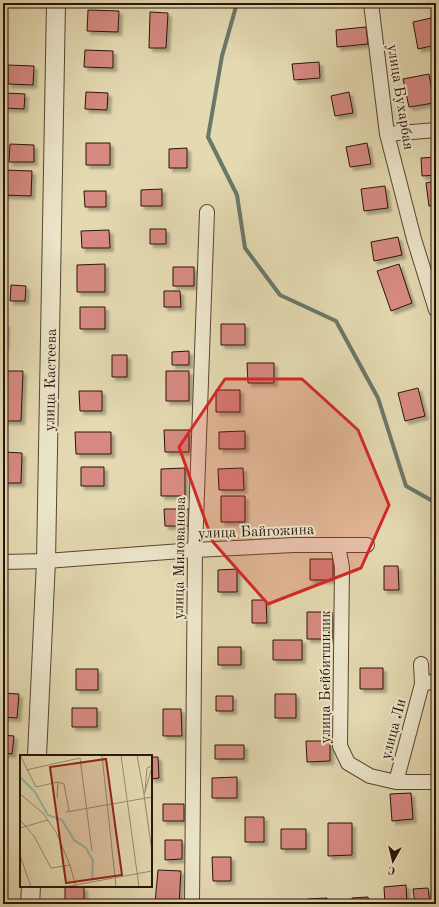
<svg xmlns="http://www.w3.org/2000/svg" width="439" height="907" font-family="'Old Standard TT',serif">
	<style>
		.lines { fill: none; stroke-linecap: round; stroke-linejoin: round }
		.stream { stroke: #6a7869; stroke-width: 4 }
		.building { fill: #d78a82; stroke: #281408; filter: url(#shadow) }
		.minor-casing { stroke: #574532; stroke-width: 16 }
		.tertiary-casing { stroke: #574532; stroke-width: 20 }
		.minor { stroke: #ede6cc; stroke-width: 14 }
		.tertiary { stroke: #ede6cc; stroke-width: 18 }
		.marked { fill: #d62828; fill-opacity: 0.2; stroke: #d62828; stroke-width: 3; stroke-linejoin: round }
		.labels { text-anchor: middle; stroke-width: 4; stroke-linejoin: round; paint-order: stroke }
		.street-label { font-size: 15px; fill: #281408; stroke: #ede6cc }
		.inset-river { fill: none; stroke: #96baa9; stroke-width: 2 }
		.inset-road { fill: none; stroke: #998a6d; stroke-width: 1 }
		.view { fill: #8f2418; fill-opacity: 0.15; stroke: #8f2418; stroke-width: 2 }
		.inset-edge { fill: none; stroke: #281408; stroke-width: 2 }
	</style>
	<defs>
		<filter id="shadow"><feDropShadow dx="3.5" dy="3.5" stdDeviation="1" flood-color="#0004"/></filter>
	</defs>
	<rect width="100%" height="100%" fill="#e4d9b1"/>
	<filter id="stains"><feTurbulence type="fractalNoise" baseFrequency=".005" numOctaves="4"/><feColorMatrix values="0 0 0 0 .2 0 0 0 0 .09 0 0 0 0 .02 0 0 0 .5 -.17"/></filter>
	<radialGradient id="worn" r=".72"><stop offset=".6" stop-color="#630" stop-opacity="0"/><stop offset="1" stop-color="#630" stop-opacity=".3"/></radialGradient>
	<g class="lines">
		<!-- stream -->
		<path class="stream" d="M237,3L222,56L208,137L237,195L245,248L280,295L336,321L378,398L406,486L436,503"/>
	</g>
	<!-- building -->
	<path class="building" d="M88,10L119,11L118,32L87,31Z
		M150,12L168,13L166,48H149Z
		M436,17V45L418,49L413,22Z
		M366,27L368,44L337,47L336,30Z
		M85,50L113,51V68L84,67Z
		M319,62L320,78L294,80L292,64Z
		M8,65L34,66L33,85L8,84Z
		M429,74L434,103L409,107L403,79Z
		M86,92L108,93L107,110L85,109Z
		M349,92L353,113L335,116L331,96Z
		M6,93L25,94L24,109L5,108Z
		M86,143H110V165H86Z
		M367,143L371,164L350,167L346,147Z
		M10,144L34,145V162H9Z
		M187,148V168H169V149Z
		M436,157V175L422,176L421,158Z
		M3,170L32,171L31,196L3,195Z
		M436,181V205L429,206L426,183Z
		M385,186L388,208L364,211L361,189Z
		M162,189V206H141V190Z
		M84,191H106V207H85Z
		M150,229H166V244H150Z
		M109,230L110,248H82L81,231Z
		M398,237L402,255L374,261L371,242Z
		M105,264V292H77V265Z
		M399,264L412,303L391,311L377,271Z
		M173,267H194V286H173Z
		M11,285L26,286L25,301H10Z
		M164,291H180L181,307H164Z
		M80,307H105V329H80Z
		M3,324H6L5,346H3Z
		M221,324H245V345H221Z
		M189,351V365H172V352Z
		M112,355H127V377H112Z
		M247,363H274V383H248Z
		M3,371H23L21,421H3Z
		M166,371H189V401H166Z
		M418,388L425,416L405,421L398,393Z
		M216,390H240V412H216Z
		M79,391H102V411H80Z
		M164,430H189V452H165Z
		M245,431V449H219V432Z
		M75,432H111V454H76Z
		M3,452L22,453L21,483H3Z
		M81,467H104V486H81Z
		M185,468V496H161V469Z
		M243,468L244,490H219L218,469Z
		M221,496H245V522H221Z
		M164,509H189L190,526H165Z
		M310,559H333V580H310Z
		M384,566H398L399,590H384Z
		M237,569V592H218V570Z
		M252,600H266L267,623H252Z
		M307,612H332V639H307Z
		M273,640H302V660H273Z
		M218,647H241V665H218Z
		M360,668H383V689H360Z
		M76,669H98V690H76Z
		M3,693L19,694L17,718L3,717Z
		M275,694H296V718H275Z
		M216,696H233V711H216Z
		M72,708H97V727H72Z
		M163,709H181L182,736H163Z
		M3,735L14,736L12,754L3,753Z
		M306,741H330V761L307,762Z
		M215,745H244V759H215Z
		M151,757H158L159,778L151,779Z
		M237,777V798H212V778Z
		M411,793L413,819L392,821L390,794Z
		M163,804H184V821H163Z
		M245,817H264V842H245Z
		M328,823H352V855L328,856Z
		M281,829H306V849H281Z
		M165,840H182V859L165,860Z
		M212,857H231V881H213Z
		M158,870L181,871L179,904L155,903Z
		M406,885L407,904H385L384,887Z
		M65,887H84V904H65Z
		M428,888L430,904H415L413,889Z
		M368,897L369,904H352V898Z
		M327,898V904H309L308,899Z
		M3,900L12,901L11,904H3Z"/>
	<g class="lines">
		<!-- minor casing -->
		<g class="minor-casing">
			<path id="minor" d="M371,3L387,134L414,239L436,310
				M387,134L436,130
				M338,546L342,567L340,746L348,763L370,776L396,782H436
				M3,562L46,561L195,550L294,545H367
				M422,684L436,681
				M396,782L422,684L421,664
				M192,904L195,550L207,212"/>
		</g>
		<!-- tertiary casing -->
		<g class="tertiary-casing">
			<path id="tertiary" d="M37,756L46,561L56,3
				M30,904L31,886"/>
		</g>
		<!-- minor -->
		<use href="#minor" class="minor"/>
		<!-- tertiary -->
		<use href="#tertiary" class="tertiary"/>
	</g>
	<!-- marked area -->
	<path class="marked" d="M225,379H302L358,430L389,505L361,568L268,604L213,542L179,447Z"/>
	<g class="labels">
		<!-- street labels -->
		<g class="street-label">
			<text transform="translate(401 97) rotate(81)" y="5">улица Бухарбая</text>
			<text transform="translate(50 380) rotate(-89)" y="5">улица Кастеева</text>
			<text transform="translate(256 531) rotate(-2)" y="5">улица Байгожина</text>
			<text transform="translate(179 558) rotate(-89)" y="5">улица Милованова</text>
			<text transform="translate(325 677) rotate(-90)" y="5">улица Бейбитшилик</text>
			<text transform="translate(393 729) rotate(-75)" y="5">улица Ли</text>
		</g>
	</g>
	<!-- overview -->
	<g transform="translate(20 755)">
		<rect width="132" height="132" fill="#e4d9b1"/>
		<path class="inset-river" d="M0,22L15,37L28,60L42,65L54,85L66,93L73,106L72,125"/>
		<path class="inset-road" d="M0,0L16,32L38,27L44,29L49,56M82,0L96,132M101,0L119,132M117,0L124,39M132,12L124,40L132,97M6,15L60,3L72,96M125,36L127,13L132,11M0,39L23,58L36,77L50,110L56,132M37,43L38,27M46,57L132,42M0,65L14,81L31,113L50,110M0,73L28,65M0,100L11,132M44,132L132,116"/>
		<path class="view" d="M86,4L102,120L46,128L30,12Z"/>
		<rect width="132" height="132" class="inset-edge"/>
	</g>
	<!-- margin -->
	<rect width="439" height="907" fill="none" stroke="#e4d9b1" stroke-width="16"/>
	<rect x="4" y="4" width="431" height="899" fill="none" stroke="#281408" stroke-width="2"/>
	<rect x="8" y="8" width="423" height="891" fill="none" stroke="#281408"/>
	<!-- north arrow -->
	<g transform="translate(393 861) rotate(188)" stroke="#ede6cc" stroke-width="3" paint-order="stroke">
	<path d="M0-3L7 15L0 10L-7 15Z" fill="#281408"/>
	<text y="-6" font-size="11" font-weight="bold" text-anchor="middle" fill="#281408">С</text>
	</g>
	<rect width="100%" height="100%" filter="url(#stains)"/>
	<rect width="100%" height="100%" fill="url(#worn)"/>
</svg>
